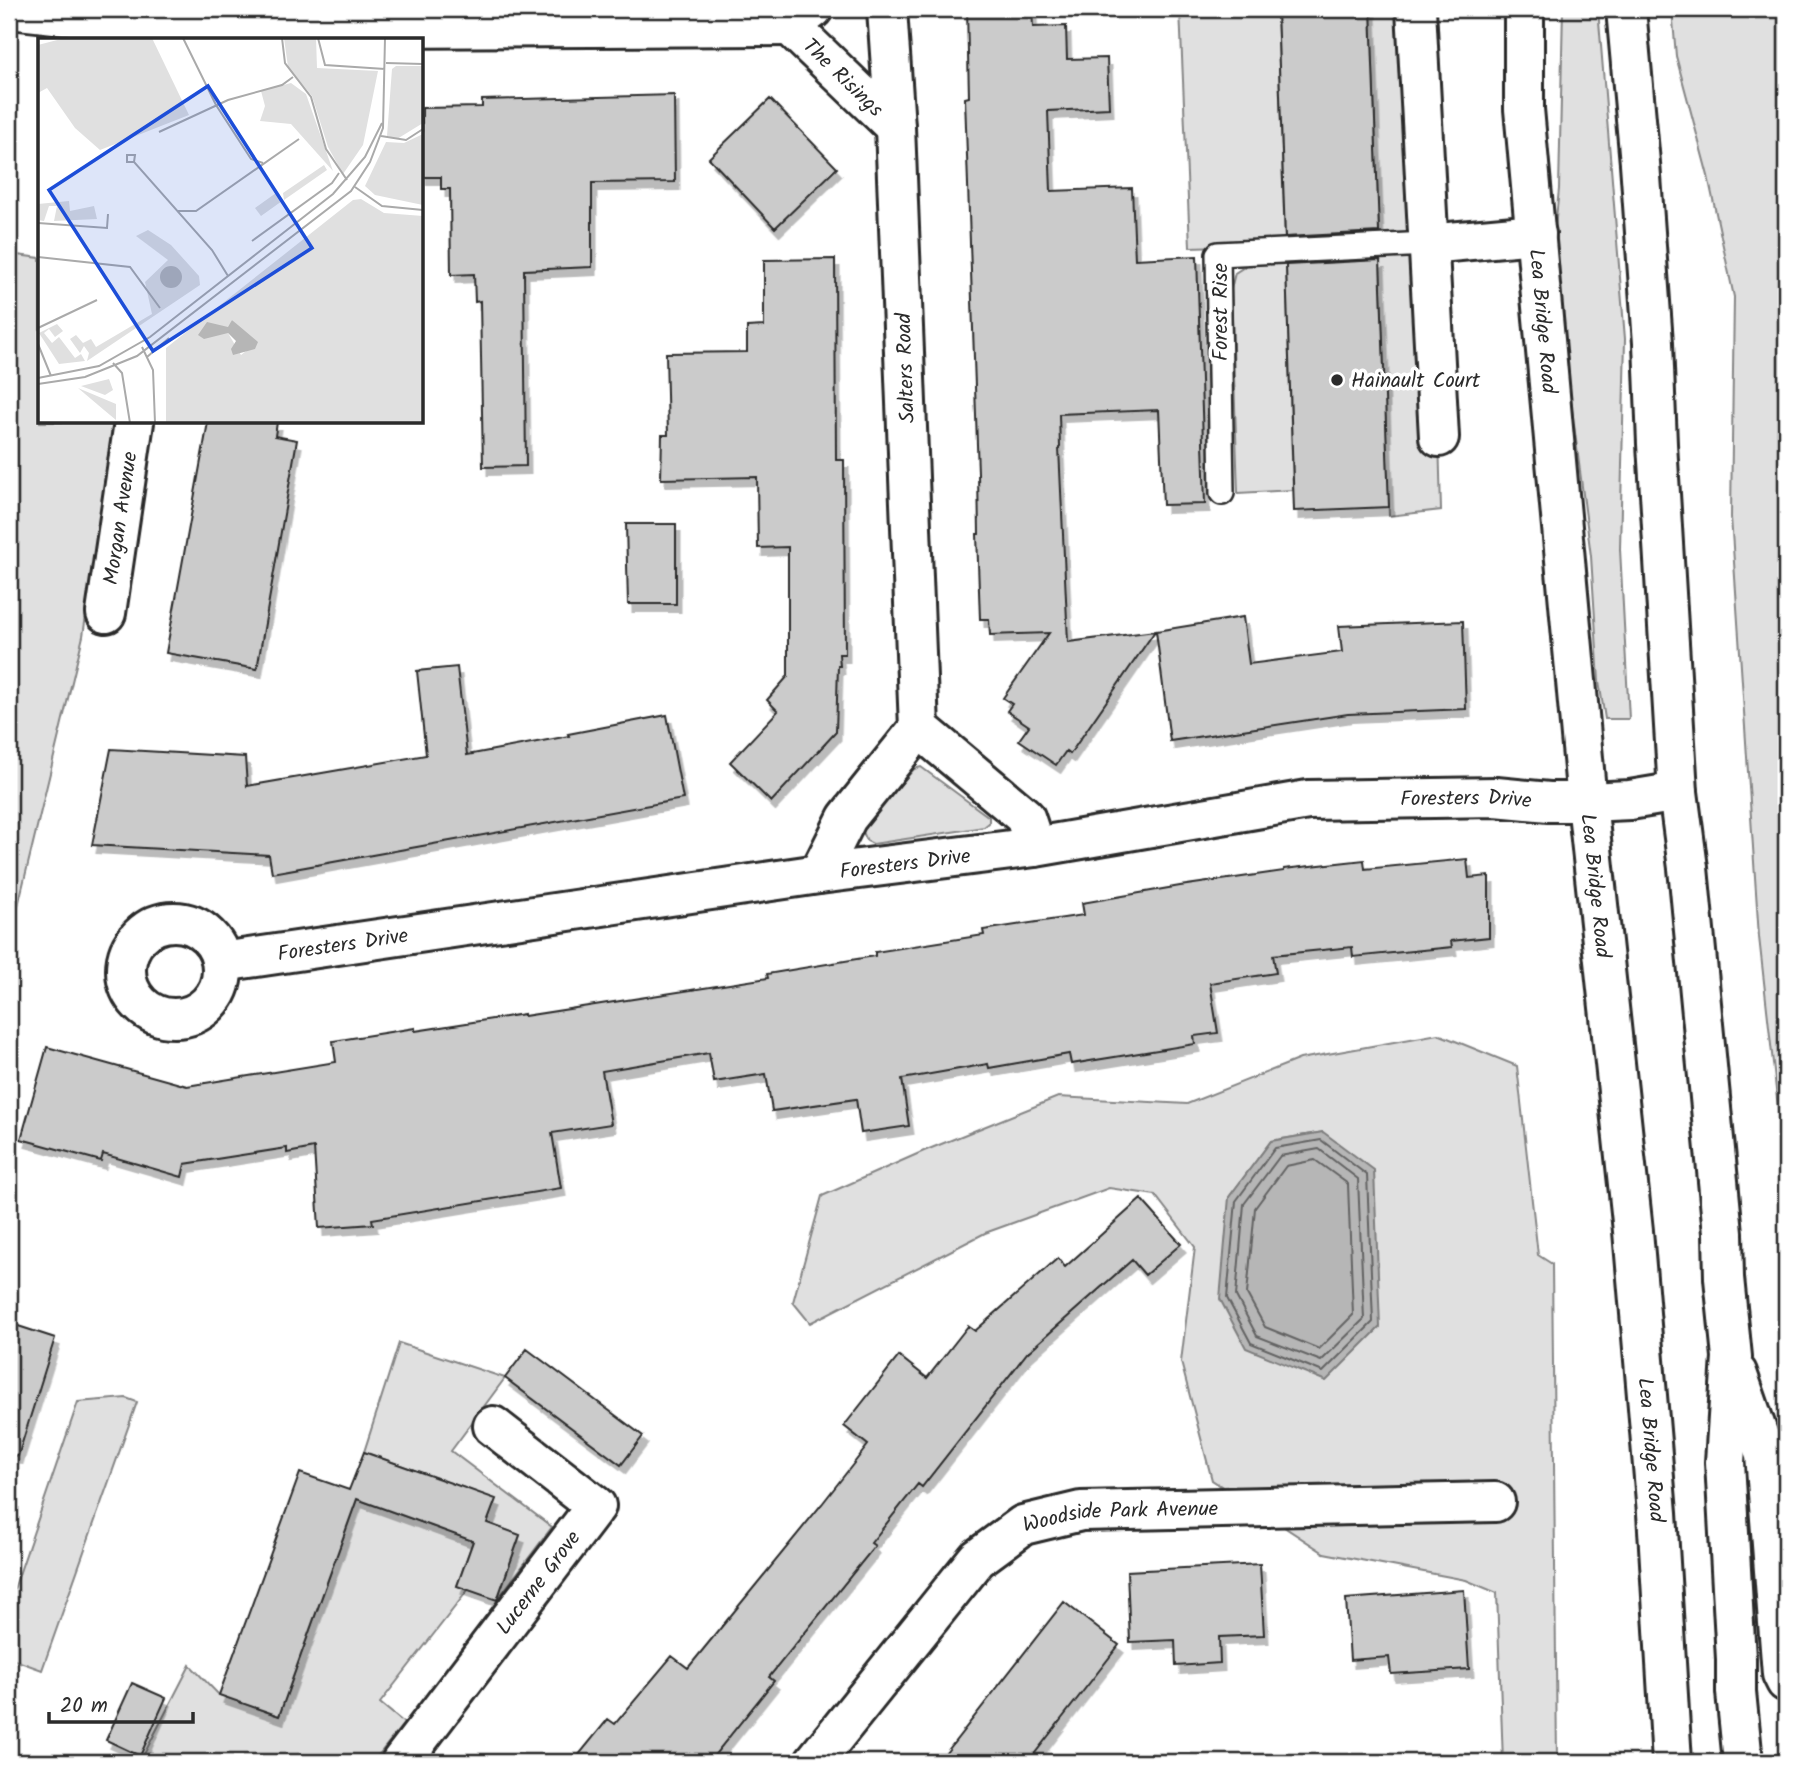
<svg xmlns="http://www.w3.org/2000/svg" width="1795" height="1771" font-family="Kalam,sans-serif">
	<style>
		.green { fill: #e0e0e0; stroke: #868686; stroke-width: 2; fill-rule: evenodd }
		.water { fill: #b6b6b6; stroke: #7e7e7e; stroke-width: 2 }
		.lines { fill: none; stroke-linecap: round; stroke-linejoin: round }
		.shore { stroke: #636363; stroke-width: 2 }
		.building { fill: #cbcbcb; stroke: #2b2b2b; stroke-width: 2; filter: url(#shadow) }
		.lane-casing { stroke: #2b2b2b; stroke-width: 28 }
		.street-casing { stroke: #2b2b2b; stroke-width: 44 }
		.primary-casing { stroke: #2b2b2b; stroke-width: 44 }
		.lane { stroke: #fff; stroke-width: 23 }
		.street { stroke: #fff; stroke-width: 38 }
		.primary { stroke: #fff; stroke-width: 38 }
		.poi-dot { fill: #2b2b2b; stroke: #fff; stroke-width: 2.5 }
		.labels { text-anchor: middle; stroke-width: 7; stroke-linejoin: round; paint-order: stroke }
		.street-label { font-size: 21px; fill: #2b2b2b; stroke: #fff }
		.poi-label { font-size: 21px; fill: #2b2b2b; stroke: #fff; text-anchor: start }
		.inset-road { fill: none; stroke: #aaa; stroke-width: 2 }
		.view { fill: #1d4ed8; fill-opacity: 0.15; stroke: #1d4ed8; stroke-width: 3.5 }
		.inset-edge { fill: none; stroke: #2b2b2b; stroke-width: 3.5 }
	</style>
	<defs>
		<filter id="shadow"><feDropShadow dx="4.5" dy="8" stdDeviation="0" flood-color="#0004"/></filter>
	</defs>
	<rect width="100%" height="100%" fill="#fff"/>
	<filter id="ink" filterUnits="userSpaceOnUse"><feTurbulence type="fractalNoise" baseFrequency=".0143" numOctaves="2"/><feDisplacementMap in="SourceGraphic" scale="14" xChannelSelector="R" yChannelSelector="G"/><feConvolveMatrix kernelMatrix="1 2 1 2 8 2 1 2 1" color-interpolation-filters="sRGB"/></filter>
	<g filter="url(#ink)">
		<!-- green -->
		<path class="green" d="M1180,9H1277L1285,244L1190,247Z
			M1371,9H1416L1439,437L1441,510L1389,516Z
			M1563,9H1598L1625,339L1620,549L1629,719H1605L1599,681L1591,556L1570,394L1555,228L1559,189Z
			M1672,9H1786V1180L1759,937L1731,517L1734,297L1708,176L1676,56Z
			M9,254L40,258V422H115L83,636L9,943Z
			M1286,263L1293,490L1238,493L1231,289L1235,273L1249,264Z
			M921,767L989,817V823L984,827L873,844L867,841L863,832L866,823L914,769Z
			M1438,1034L1517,1066L1538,1255L1552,1264L1557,1762H1503L1497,1593L1466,1580L1324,1553L1212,1480L1181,1362L1195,1247L1155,1195L1109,1188L985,1233L810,1323L793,1302L822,1196L924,1151L1058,1097L1187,1104L1300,1059ZM1323,1132L1229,1197L1271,1141Z
			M399,1343L505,1378L451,1451L552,1527L497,1600L520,1535L487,1523L495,1499L364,1452Z
			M126,1398L137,1402L42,1670L9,1658V1604L78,1402Z
			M357,1499L473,1541L457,1586L468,1590L380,1703L404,1723L373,1762H140L190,1665L219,1695L279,1716Z"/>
		<!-- water -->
		<path class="water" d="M1323,1132L1374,1170L1380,1327L1326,1381L1246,1348L1220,1299L1229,1197L1271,1141Z"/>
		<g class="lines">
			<!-- shore -->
			<path class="shore" d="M1321,1140L1367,1175L1373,1322L1323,1372L1251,1343L1227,1298L1236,1201L1275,1148Z
				M1319,1149L1358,1179L1364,1319L1321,1361L1257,1336L1236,1296L1244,1204L1280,1156Z
				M1315,1160L1348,1184L1353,1315L1319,1349L1265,1327L1247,1294L1255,1208L1286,1166Z"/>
		</g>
		<!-- building -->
		<path class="building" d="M967,9H1032L1033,27L1066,26L1067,59L1107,58L1109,108L1048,111L1051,191L1132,188L1135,259L1197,256L1205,504L1163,505L1159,410L1059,414L1060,447L1059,448L1068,642L1155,631L1070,754L1066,751L1056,765L1019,740L1029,726L1007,711L1012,704L1003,698L1049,633L990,635L989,619H980L977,534H979L978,473L965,98L969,97Z
			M1277,9H1371L1379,232L1285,237Z
			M674,95L675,182L592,183V267L524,270L526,466L483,467L480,301L475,302L474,274L451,275L450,189H441V177H422V108L482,107V100Z
			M770,99L837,168L775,228L709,158Z
			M835,259L836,460H844L845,654H839L840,666H838L836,732L771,802L730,762L778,711L767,700L788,676V547L758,548L757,477L661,479L662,435H668L666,353L747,352V327L764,326V260Z
			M1380,260L1389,507L1294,511L1286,265Z
			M208,422H277L275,436L297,440L257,669L166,653Z
			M626,524H676V604H628Z
			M1243,617L1249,664L1342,652L1339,626L1463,621L1466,709L1348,714L1170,741L1156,631Z
			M457,667L467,755L569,736L568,734L667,715L683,799L272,873L269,855L92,845L111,749L245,757L247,786L426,755L417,671Z
			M1467,859L1469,878L1489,876V937L1451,941L1452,947L1353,957L1352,947L1273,955L1276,973L1210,983L1218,1033L1194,1036L1195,1044L1071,1064L1069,1054L989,1068L988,1064L902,1079L909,1126L861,1133L856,1099L772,1111L766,1074L714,1082L709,1053L602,1071L611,1124L552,1133L561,1188L372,1219L373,1224L319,1228L314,1148L287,1153V1148L185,1164L182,1177L103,1154L101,1161L21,1139L47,1047L187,1086L336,1062L333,1041L415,1028V1031L524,1014V1016L768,978L767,974L875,956V952L984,935L983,930L1084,915L1082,903L1180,886L1284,871V869L1364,860L1365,869Z
			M1141,1199L1181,1244L1145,1275L1132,1260L1027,1353L922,1487L918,1484L871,1543L875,1546L769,1677L774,1681L709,1762H573L608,1719L615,1724L672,1656L688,1668L822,1504L868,1445L844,1426L899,1356L927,1378L968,1326L975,1331L1058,1258L1065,1267Z
			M9,1323L55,1338L18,1456L9,1455Z
			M527,1349L643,1436L621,1465L505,1378Z
			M364,1452L496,1499L487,1523L520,1535L497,1600L457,1586L473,1541L357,1499L279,1716L219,1695L300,1473L349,1490Z
			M1260,1564L1264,1635L1219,1637L1220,1663L1176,1666L1175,1640L1130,1642L1127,1571Z
			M1464,1590L1469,1669L1391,1674L1389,1657L1350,1660L1346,1599Z
			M1064,1602L1119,1645L1028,1762H939Z
			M132,1683L166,1698L140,1756L106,1740Z"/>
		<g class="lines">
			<!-- lane casing -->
			<g class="lane-casing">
				<path id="lane" d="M1222,493L1218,254L1428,244"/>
			</g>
			<!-- street casing -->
			<g class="street-casing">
				<g id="street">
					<path d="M10,9L190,29L790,26L813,9"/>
					<path d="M1416,9L1439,437"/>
					<path id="s1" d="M790,26L895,127"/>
					<path d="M1428,244L1536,234"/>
					<path id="s2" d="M106,613L134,422"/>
					<path d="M919,728L1025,817L1035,847"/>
					<path d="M819,874L847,818L919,728L895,127L887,9"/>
					<circle cx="174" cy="970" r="48"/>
					<path id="s3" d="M222,962L819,874L1035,847L1308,800L1496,797L1549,802H1587"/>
					<path id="s4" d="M401,1762L596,1506L493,1426"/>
					<path id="s5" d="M814,1762L977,1559L1023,1525L1081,1511L1495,1502"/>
				</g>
			</g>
			<!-- primary casing -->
			<g class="primary-casing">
				<g id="primary">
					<path id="s6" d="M1524,9V109L1587,802L1633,1231L1657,1513L1672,1762"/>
					<path d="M1626,9L1640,163L1653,343L1657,444L1678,792L1688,868L1723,1233L1724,1278L1732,1357L1725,1462L1736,1659V1692L1743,1762"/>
					<path d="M1587,802L1630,800L1678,792"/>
					<path d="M1737,1373L1765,1454L1782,1674L1786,1682"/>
				</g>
			</g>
			<!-- lane -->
			<use href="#lane" class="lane"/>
			<!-- street -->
			<use href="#street" class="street"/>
			<!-- primary -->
			<use href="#primary" class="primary"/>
		</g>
	</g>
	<!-- markers -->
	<circle class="poi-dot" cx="1337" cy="380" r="7"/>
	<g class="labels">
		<!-- street labels -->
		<g class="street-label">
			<text dy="7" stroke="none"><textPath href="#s1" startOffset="74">The Risings</textPath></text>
			<text transform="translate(1220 312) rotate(-90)" y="7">Forest Rise</text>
			<text dy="7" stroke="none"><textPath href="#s6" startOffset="313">Lea Bridge Road</textPath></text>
			<text transform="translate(905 368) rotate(-92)" y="7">Salters Road</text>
			<text dy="7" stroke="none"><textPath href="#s2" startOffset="96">Morgan Avenue</textPath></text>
			<text dy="7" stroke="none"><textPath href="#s3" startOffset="1256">Foresters Drive</textPath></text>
			<text dy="7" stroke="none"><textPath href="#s3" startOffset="690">Foresters Drive</textPath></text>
			<text dy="7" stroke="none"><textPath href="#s6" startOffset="880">Lea Bridge Road</textPath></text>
			<text dy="7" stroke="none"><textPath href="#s3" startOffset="122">Foresters Drive</textPath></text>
			<text dy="7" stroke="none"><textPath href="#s6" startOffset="1447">Lea Bridge Road</textPath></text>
			<text dy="7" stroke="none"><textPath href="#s5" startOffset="416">Woodside Park Avenue</textPath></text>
			<text dy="7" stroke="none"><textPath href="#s4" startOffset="226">Lucerne Grove</textPath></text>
		</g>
		<!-- poi labels -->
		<g class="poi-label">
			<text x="1351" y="387">Hainault Court</text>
		</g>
	</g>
	<!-- overview -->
	<g transform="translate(38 38)">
		<rect width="385" height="385" fill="#fff"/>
		<path d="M27,0H114L151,77L62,112L37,90L9,50L0,55V7ZM246,0H278L279,30L340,33L325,107L305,136L290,109L274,58L250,29ZM358,28H385V85L359,101L349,98L354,31ZM253,45L268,56L295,133L253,86L222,83L227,68L223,53ZM385,96V167L337,157L327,148L348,104L366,105ZM286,127L289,132L246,162L245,155ZM238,155L244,163L223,178L217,170ZM323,161L346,175L385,178V385H128V310L315,162ZM194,282L204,292L212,310L203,317L190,295ZM31,163L32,173L56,168L59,181L16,183L19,168H11L6,183L0,182V166ZM110,192L133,207L161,238L162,247L49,323L51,315L46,308L42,315L32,301L38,297L45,305L53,301L58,309L114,276L107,244L130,222L98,198ZM19,286L25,293L17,299L11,291L6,295L14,305L21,299L37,320L43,316L47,323L21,326L1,295ZM71,341L75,352L67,357L43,348ZM40,350L78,366V382L66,372Z" fill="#e0e0e0" fill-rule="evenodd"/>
		<path d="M122 239a11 11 0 1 1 22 0a11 11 0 1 1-22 0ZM194,282L220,304L217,311L195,317L193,311L198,303L190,295L166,301L160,297L169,284L190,289Z" fill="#b6b6b6"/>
		<path class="inset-road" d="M145,0L178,67L213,121L225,125M244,0L247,25L273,59L288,111L309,142M280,0L287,27L347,31M348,25L385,26M121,94L190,62L244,47L255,39M343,98L368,102L385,91M96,124H89V117H97L96,124L174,212L190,238M317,149L344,168L385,172M139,173H158L261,101M0,185L69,190L70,176M214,203L294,145L301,135M0,219L92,229L122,270M0,290L59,262M0,306L13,338M104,309L115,332L117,385M109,319L131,300M75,325L84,335L92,385M0,340L61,328L112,299L295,156L327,119L344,85M0,346L47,339L99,318L313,153L332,124L345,90L347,0"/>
		<path class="view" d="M170,48L274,210L115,313L11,152Z"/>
		<rect width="385" height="385" class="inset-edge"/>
	</g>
	<!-- margin -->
	<rect width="1795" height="1771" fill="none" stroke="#fff" stroke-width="35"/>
	<rect x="18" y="18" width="1760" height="1736" fill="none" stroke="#2b2b2b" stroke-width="2.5" filter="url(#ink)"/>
	<!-- scale -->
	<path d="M49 1712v10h144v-10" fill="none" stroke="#2b2b2b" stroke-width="3.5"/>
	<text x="60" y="1712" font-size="21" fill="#2b2b2b" stroke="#ffffff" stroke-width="5" paint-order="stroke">20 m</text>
</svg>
